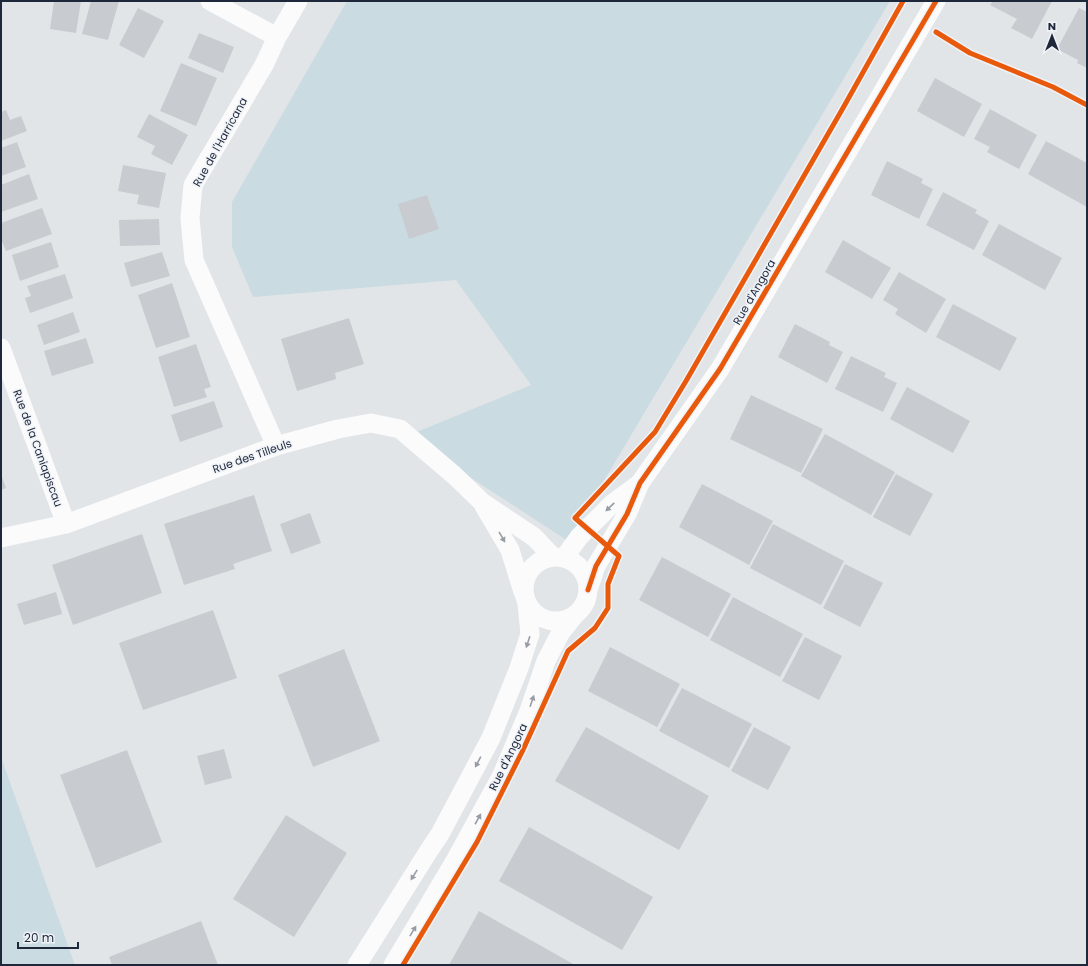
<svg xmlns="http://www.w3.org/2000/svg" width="1088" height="966" font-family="Poppins,sans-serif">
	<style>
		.green { fill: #cadbe2 }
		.building { fill: #c8cbcf }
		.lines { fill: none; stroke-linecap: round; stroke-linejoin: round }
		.street { stroke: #fbfbfc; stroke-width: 19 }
		.cycleway-casing { stroke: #eff3f7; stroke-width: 8 }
		.cycleway { stroke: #e8590c; stroke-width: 5 }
		.oneway { fill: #989ca5 }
		.labels { text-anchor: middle; stroke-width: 3; stroke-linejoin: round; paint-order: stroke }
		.street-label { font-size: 11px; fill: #1f273b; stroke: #eff3f7 }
	</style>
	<rect width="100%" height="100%" fill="#e2e5e8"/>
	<!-- green -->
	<path class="green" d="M347,1H890L568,541L407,436L531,385L456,280L253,297L232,247V202Z
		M1,757L75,965H1Z"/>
	<!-- building -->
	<path class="building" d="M54,1H81L76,33L50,29Z
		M91,1H119L108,40L82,34Z
		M993,1H1052L1032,39L1011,28L1017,19L990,5Z
		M138,8L164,21L144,58L119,45Z
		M1079,8L1087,12V68L1077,63L1078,60L1057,49Z
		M199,33L234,47L223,73L188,58Z
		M181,63L217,78L196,126L160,111Z
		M935,78L982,104L964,137L917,111Z
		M990,109L1037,135L1019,169L987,152L990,147L974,139Z
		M6,110L10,120L21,116L27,131L1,141V112Z
		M149,114L188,135L172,165L151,154L155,146L137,137Z
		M1046,141L1087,163V207L1028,174Z
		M17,142L26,167L1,176V148Z
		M887,161L923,179L921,183L933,189L919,219L871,195Z
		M123,165L166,173L159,208L137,204L139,195L118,191Z
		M29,174L38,199L1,212V185Z
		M943,192L977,210L975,213L989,221L974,250L926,225Z
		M427,195L439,229L409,239L398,204Z
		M42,208L52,234L6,251L1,239V223Z
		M159,219L160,245L120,246L119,220Z
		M999,224L1062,258L1045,290L982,255Z
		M843,240L891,268L872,299L825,272Z
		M51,242L59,267L20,281L12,255Z
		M162,252L170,276L131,287L124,263Z
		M899,272L946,299L926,333L895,314L898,309L883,300Z
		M65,274L73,298L30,313L25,298L31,296L27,286Z
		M172,283L190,337L156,348L138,295Z
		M953,304L1017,338L1000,371L936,337Z
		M73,312L80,332L44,345L37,325Z
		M349,318L364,364L335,373L336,379L297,391L281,339Z
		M795,324L830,342L829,345L843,352L827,383L778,357Z
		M86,338L94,363L52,376L44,351Z
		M196,344L211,387L204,389L207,397L174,407L158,357Z
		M851,356L886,373L884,377L897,383L883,412L835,389Z
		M907,387L970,421L953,453L890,419Z
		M751,395L823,429L801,473L730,439Z
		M214,401L223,427L180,442L171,415Z
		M825,434L895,472L871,515L801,476Z
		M1,474L6,488L1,490Z
		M896,474L933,494L910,536L873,517Z
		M702,484L773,521L749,565L679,527Z
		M254,495L272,551L233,564L235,569L184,585L164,524Z
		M310,513L321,543L291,554L280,524Z
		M773,524L844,561L821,605L750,568Z
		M142,534L162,593L73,625L52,565Z
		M662,557L731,594L708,637L639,600Z
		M845,564L883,583L860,627L823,608Z
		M56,592L62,614L24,625L17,604Z
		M733,597L803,634L780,677L710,640Z
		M213,610L237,678L143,710L119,643Z
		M805,637L842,656L819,700L782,681Z
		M610,647L680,684L657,727L588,691Z
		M344,649L380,741L313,767L278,675Z
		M682,688L752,724L729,768L659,731Z
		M586,727L709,796L679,850L555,781Z
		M754,727L791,747L768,790L731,771Z
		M224,749L232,778L205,785L197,756Z
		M127,750L162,842L96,868L60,775Z
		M286,815L347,853L294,937L233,899Z
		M529,827L653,897L622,950L499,881Z
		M479,911L575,965H449Z
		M201,921L218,965H112L109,957Z"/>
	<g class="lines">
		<!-- street -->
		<path class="street" d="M210,1L277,37
			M1,348L66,524
			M276,446L194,260L190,218L193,185L264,65L277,37L298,1
			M484,506L510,550L523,592
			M1,538L66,524L276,446L338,429L371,423L400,429L455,476L483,503L534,537L553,557
			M524 589a32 32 0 1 1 64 0a32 32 0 1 1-64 0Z
			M564,558L579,537L612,504L639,484
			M588,590L596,566L627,514L640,483L720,369L936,1
			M357,965L428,852L440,834L491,738L519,668L530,634L527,604
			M393,965L456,859L502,775L529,711L546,661L561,632L573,617"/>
		<!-- cycleway casing -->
		<g class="cycleway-casing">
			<path id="cycleway" d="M936,32L970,53L1053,87L1087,105
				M588,590L596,566L627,514L640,483L720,369L936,1
				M403,965L477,842L522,752L568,651L595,628L608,608V584L619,556L575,518L655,432L686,381L843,108L903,1"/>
		</g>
		<!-- cycleway -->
		<use href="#cycleway" class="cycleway"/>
	</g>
	<!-- one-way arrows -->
	<defs><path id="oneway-solid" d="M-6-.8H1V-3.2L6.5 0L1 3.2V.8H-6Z"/></defs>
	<g class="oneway">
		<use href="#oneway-solid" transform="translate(610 507) rotate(136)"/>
		<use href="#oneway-solid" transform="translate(502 537) rotate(60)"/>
		<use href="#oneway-solid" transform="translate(528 642) rotate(108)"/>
		<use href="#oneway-solid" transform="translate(532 701) rotate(-71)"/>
		<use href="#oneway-solid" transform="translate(478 762) rotate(118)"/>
		<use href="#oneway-solid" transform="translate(478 819) rotate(-61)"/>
		<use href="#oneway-solid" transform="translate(414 875) rotate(122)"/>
		<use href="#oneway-solid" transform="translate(413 931) rotate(-59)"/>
	</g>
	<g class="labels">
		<!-- street labels -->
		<g class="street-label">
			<text transform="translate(220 142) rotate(-61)" y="4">Rue de l'Harricana</text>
			<text transform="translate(754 292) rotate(-60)" y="4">Rue d'Angora</text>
			<text transform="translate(38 448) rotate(70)" y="4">Rue de la Caniapiscau</text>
			<text transform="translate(252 456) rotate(-19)" y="4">Rue des Tilleuls</text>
			<text transform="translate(508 757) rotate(-64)" y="4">Rue d'Angora</text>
		</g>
	</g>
	<!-- border -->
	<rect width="1088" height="966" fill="none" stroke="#1f273b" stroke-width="4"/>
	<!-- north arrow -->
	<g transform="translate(1052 36)" stroke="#eff3f7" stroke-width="3" paint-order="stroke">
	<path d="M0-3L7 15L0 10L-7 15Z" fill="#1f273b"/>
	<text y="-6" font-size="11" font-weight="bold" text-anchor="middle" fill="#1f273b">N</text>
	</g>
	<!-- scale -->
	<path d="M18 942v6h60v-6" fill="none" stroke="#1f273b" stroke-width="2"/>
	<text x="24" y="942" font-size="12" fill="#1f273b" stroke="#eff3f7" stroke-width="3" paint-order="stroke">20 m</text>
</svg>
